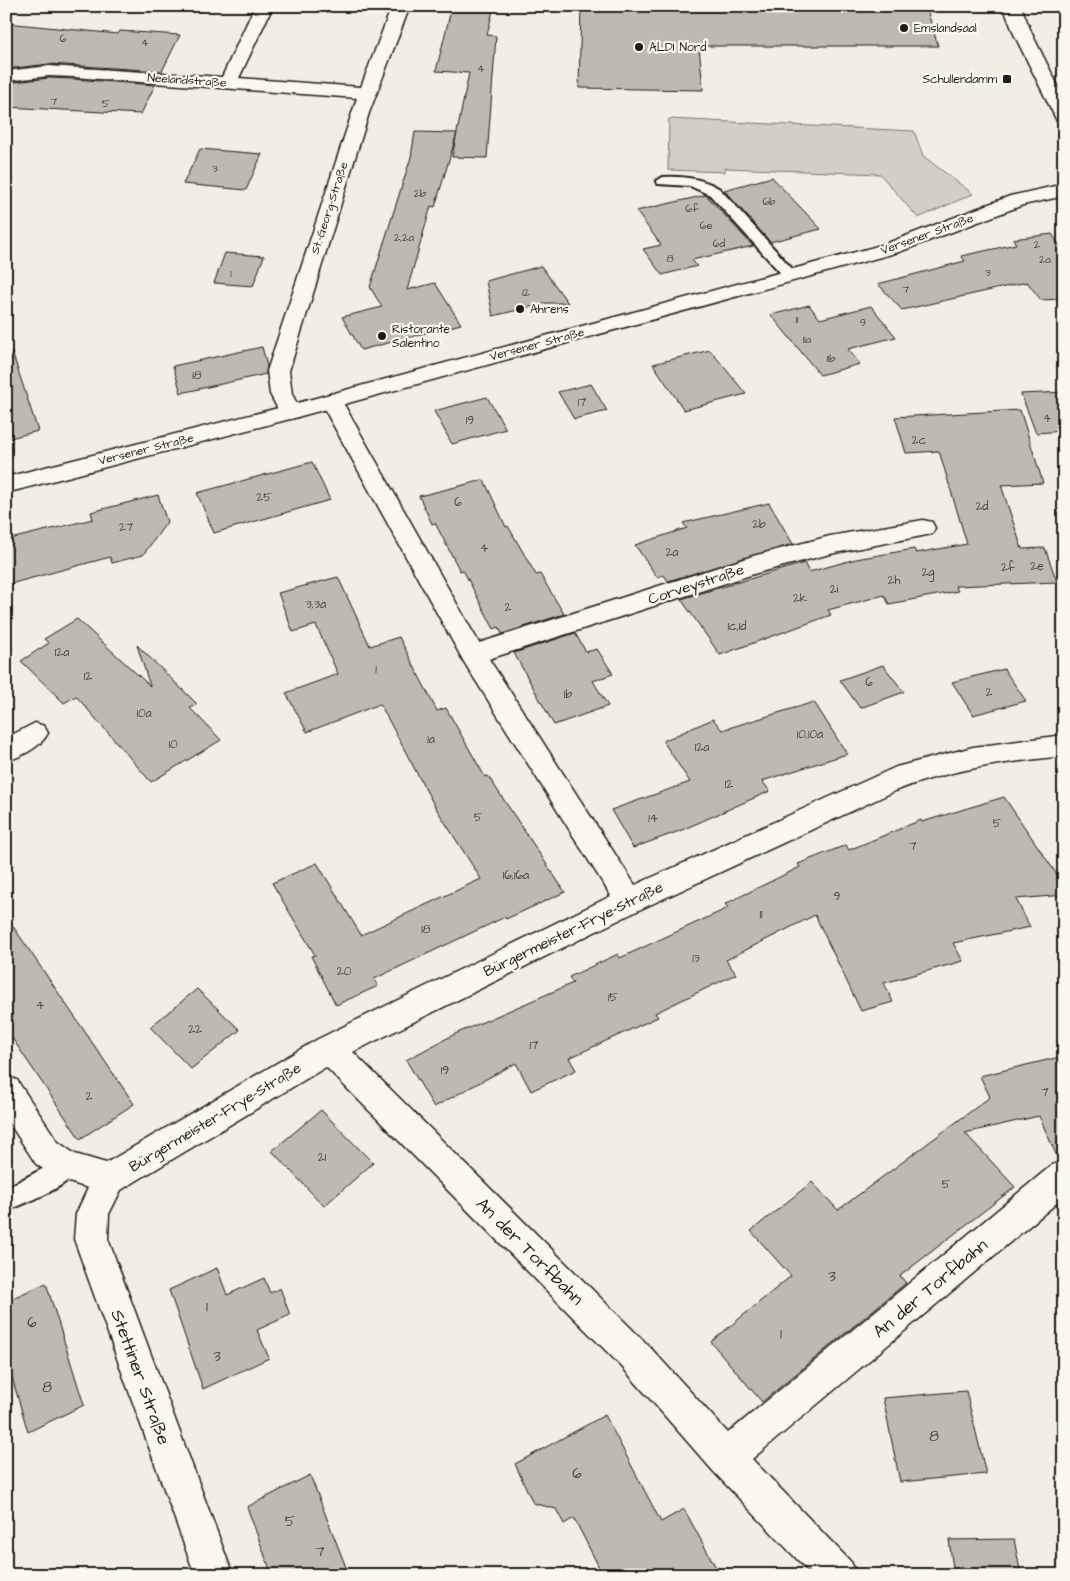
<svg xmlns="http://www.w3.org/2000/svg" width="1070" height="1581" font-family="'Architects Daughter',sans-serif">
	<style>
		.green { fill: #d2cfc6; stroke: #777671 }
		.building { fill: #bdbab1; stroke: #1c1c1c }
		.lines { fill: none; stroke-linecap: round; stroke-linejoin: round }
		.service-casing { stroke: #1c1c1c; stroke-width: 4 }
		.minor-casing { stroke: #1c1c1c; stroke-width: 3 }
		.tertiary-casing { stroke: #1c1c1c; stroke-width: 3 }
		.secondary-casing { stroke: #1c1c1c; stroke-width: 3 }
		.service { fill: #fbf7ec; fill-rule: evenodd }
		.minor { fill: #fbf7ec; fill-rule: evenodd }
		.tertiary { fill: #fbf7ec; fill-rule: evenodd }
		.secondary { fill: #fbf7ec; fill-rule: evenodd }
		.poi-dot { fill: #1c1c1c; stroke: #fbf7ec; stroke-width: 2 }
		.labels { text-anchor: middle; stroke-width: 4.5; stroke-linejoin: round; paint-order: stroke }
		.far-number-label { font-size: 11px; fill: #444441 }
		.far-poi-label { font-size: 12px; fill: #1c1c1c; stroke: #fbf7ec; text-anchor: start }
		.far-street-label { font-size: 12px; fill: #1c1c1c; stroke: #fbf7ec }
		.number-label { font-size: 12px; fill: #444441 }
		.street-label { font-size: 15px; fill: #1c1c1c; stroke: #fbf7ec }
		.near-number-label { font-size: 15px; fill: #444441 }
		.near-street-label { font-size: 18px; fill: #1c1c1c; stroke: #fbf7ec }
	</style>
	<rect width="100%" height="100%" fill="#f2eee4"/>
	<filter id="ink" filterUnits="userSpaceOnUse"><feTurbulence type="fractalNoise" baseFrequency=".02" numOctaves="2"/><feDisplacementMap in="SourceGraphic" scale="10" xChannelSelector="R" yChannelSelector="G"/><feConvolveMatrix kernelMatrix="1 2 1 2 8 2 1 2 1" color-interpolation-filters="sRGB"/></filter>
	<g filter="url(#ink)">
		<!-- green -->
		<path class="green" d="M669,119L914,131L923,156L973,194L918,218L880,174L725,168V172L668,170Z"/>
		<!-- building -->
		<path class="building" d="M452,6H494L487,35L496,36L487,158L452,157L469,73L436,71Z
			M581,6H926L938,46H699L703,90L579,88Z
			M6,23L118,34L120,31L180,35L162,71L49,64L6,69Z
			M49,78L73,79L155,85L141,114L6,107V83Z
			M415,132L457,133L435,207L431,206L407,290L435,283L461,324L361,350L342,317L382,307L370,287L411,157Z
			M200,149L262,154L246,190L183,184Z
			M772,177L783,189L821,229L770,242L724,190Z
			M706,195L753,246L692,260L697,266L662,275L643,249L661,245L636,211Z
			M1052,234L1064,252V299L1041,300L1027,282L902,310L878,284L965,261L961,256L1016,244L1013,239Z
			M225,253L264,256L253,286L214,283Z
			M541,266L568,303H547L493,316L486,281Z
			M809,305L820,319L871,306L896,337L848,349L860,364L820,375L771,315Z
			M262,347L267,366L266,374L181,393L173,366Z
			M710,350L746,394L684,410L653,364Z
			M12,352L38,431L6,439V353Z
			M591,384L607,411L574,419L558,392Z
			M1064,392V431L1036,433L1021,394Z
			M487,397L506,429L452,444L434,411Z
			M1020,410L1043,483L1001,485L1022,549L1045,548L1057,582L955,586L958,591L889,604L884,595L828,610L831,615L720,655L681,599L804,563L809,572L856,559L914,549L916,553L967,544L939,451L906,453L895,417Z
			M312,462L330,500L214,533L197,493Z
			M484,480L506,527L508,526L536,575L540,574L564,614L502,634L499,627L494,629L463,570L460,571L435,523L432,524L419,496Z
			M158,495L167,522L143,555L112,563L110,557L6,585V540L93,519L91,512Z
			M769,503L793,544L668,581L664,575L657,577L635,545L687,528L683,523Z
			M338,577L370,646L399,637L437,711L446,708L485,777L488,776L565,892L506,919L505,917L374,979L378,986L336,1005L311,956L315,955L272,883L317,863L361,935L481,879L434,805L380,704L307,732L286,693L338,674L316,625L293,632L278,593Z
			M77,619L150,686L137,645L197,704L190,708L221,740L151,782L76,696L64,703L21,661L49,643L44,639Z
			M575,633L586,652L597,649L613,674L593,681L608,706L554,725L514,653Z
			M883,665L904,692L860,708L840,680Z
			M1004,669L1026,701L973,715L952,682Z
			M814,702L847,754L762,781L770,791L682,830L633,848L611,810L690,782L663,741L713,719L722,730Z
			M1004,797L1064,885V895L1016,899L1030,927L953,943L963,961L884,983L893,1002L861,1011L815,915L726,960L736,974L655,1013L658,1017L569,1058L576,1070L531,1091L516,1063L434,1107L406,1060L455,1034L573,983L569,977L618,954L620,958L728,908L725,904L800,867L798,864L846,845L849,850L921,820L922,822Z
			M6,916L134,1104L80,1139L6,1029Z
			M197,989L240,1030L191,1069L150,1027Z
			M1064,1056V1159L1059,1161L1039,1116L965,1133L1015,1187L900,1276L906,1283L762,1402L711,1342L791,1276L751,1231L812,1182L838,1210L990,1097L980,1076Z
			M321,1110L373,1163L324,1206L272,1151Z
			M217,1268L227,1295L264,1278L270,1293L280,1288L290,1315L257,1330L269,1358L203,1389L169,1290Z
			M46,1283L84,1405L28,1432L6,1357V1301Z
			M966,1391L986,1474L900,1482L883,1398Z
			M605,1415L661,1522L684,1509L720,1575H603L574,1518L564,1524L556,1509L533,1503L515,1464Z
			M310,1475L333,1534L349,1575H272L247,1507Z
			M1014,1539L1021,1575H954L949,1540Z"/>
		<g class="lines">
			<!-- service casing -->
			<g class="service-casing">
				<path id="service" d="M663,177C683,176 702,178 720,189L796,273L799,276L796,279H786L710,195L690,186L658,184L656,181Z
					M67,1156L75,1159L79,1167C70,1187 26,1203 6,1211V1188Z"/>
			</g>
			<!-- minor casing -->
			<g class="minor-casing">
				<path id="minor" d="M255,6H273L239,78L361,87L392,6H410L369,113L289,371L292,394L301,412L298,417L290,419L282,417L270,394L267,371L357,98L73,77L49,76L6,81V71L49,66L222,77Z
					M331,394L339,396L342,401L479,643L753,556L830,536L923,520L932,522L935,528L932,534L830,554L757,573L489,659L635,885L896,767L973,747L1064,735V756C1006,762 949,769 895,791L639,910L353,1052L647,1344L728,1433L1052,1165L1064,1161V1197L752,1459L851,1562L857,1575H812L713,1471L623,1368L326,1067L121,1190L109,1214L108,1239L233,1575H195L74,1239L76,1214L88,1188L56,1178L36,1164L6,1118V1076L17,1080L58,1142L75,1154L106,1163L318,1039L611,896L464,662L320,401L323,396Z
					M35,723L44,726L48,733C41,747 21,757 6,761V738Z"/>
			</g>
			<!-- tertiary casing -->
			<g class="tertiary-casing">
				<path id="tertiary" d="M1064,184V196L1023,205L899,252L290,419L6,493V477L290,405L885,244L1010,196Z"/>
			</g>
			<!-- secondary casing -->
			<g class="secondary-casing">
				<path id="secondary" d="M1003,6H1021L1032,34L1064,98V123L1057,121L1055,117L1014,34Z"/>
			</g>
			<!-- service -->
			<use href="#service" class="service"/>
			<!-- minor -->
			<use href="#minor" class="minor"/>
			<!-- tertiary -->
			<use href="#tertiary" class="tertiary"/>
			<!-- secondary -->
			<use href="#secondary" class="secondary"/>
		</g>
	</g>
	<!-- markers -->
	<g class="poi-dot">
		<circle cx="904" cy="28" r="5"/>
		<circle cx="639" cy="47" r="5"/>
		<rect x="1002" y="74" width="10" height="10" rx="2.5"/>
		<circle cx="520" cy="309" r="5"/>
		<circle cx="382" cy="336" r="5"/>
	</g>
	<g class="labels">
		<!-- far-number labels -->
		<g class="far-number-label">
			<text x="63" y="42">6</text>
			<text x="145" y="46">4</text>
			<text x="481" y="72">4</text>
			<text x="54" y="105">7</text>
			<text x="106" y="107">5</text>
			<text x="215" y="172">3</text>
			<text x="420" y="197">2b</text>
			<text x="769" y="205">6b</text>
			<text x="692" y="212">6f</text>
			<text x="706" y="229">6e</text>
			<text x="404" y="241">2,2a</text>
			<text x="719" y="247">6d</text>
			<text x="1037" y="248">2</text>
			<text x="670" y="262">8</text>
			<text x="1045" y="263">2a</text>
			<text x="988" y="276">3</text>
			<text x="231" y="277">1</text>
			<text x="906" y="293">7</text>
			<text x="526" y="296">12</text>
			<text x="797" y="323">11</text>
			<text x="863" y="326">9</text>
			<text x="807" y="343">11a</text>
			<text x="831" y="362">11b</text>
		</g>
		<!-- far-poi labels -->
		<g class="far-poi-label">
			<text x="914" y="32">Emslandsaal</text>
			<text x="649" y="51">ALDI Nord</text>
			<text x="997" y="83" text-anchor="end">Schullendamm</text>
			<text x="530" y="313">Ahrens</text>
			<text x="392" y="333">Ristorante<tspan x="392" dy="14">Salentino</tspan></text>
		</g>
		<!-- far-street labels -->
		<g class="far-street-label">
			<text transform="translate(187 80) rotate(4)" y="4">Neelandstraße</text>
			<text transform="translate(329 208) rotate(-72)" y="4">St.-Georg-Straße</text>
			<text transform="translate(927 234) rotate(-20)" y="4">Versener Straße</text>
			<text transform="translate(537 344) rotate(-15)" y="4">Versener Straße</text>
			<text transform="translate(146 449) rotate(-14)" y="4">Versener Straße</text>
		</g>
		<!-- number labels -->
		<g class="number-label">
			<text x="197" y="379">18</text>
			<text x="582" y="406">17</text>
			<text x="1047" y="422">4</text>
			<text x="470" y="424">19</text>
			<text x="919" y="444">2c</text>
			<text x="264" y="501">25</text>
			<text x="458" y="506">6</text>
			<text x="982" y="510">2d</text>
			<text x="759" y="528">2b</text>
			<text x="126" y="531">27</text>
			<text x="484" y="552">4</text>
			<text x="672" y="556">2a</text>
			<text x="1037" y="570">2e</text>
			<text x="1008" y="571">2f</text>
			<text x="928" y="576">2g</text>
			<text x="894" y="584">2h</text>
			<text x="834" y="593">2i</text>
			<text x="800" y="602">2k</text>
			<text x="316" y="608">3,3a</text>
			<text x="508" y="611">2</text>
			<text x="737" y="630">1c,1d</text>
			<text x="62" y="656">12a</text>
			<text x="376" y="673">1</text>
			<text x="88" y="680">12</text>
			<text x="869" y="686">6</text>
			<text x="989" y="696">2</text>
			<text x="568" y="698">1b</text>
			<text x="144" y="717">10a</text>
			<text x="810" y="738">10,10a</text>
			<text x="431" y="743">1a</text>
			<text x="173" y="748">10</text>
			<text x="702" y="751">12a</text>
			<text x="729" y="788">12</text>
			<text x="478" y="821">5</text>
			<text x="653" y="822">14</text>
			<text x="997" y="827">5</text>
			<text x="913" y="850">7</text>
			<text x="516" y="879">16,16a</text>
			<text x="837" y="900">9</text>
			<text x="761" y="918">11</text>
			<text x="426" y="933">18</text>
			<text x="696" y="962">13</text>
			<text x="344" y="975">20</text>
			<text x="613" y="1001">15</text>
			<text x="40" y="1009">4</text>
			<text x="195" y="1033">22</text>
			<text x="534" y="1049">17</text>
			<text x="445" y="1074">19</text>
			<text x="1045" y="1096">7</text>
			<text x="89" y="1100">2</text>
			<text x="322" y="1161">21</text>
			<text x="946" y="1188">5</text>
		</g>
		<!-- street labels -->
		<g class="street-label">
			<text transform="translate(696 584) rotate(-18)" y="5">Corveystraße</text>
			<text transform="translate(573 929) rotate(-26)" y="5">Bürgermeister-Frye-Straße</text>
			<text transform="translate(215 1117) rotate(-31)" y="5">Bürgermeister-Frye-Straße</text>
		</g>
		<!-- near-number labels -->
		<g class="near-number-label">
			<text x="832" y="1281">3</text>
			<text x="207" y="1312">1</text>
			<text x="32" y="1327">6</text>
			<text x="781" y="1339">1</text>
			<text x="217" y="1361">3</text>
			<text x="47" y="1392">8</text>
			<text x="934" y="1441">8</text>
			<text x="577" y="1478">6</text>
			<text x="290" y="1526">5</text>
			<text x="320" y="1556">7</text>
		</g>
		<!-- near-street labels -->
		<g class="near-street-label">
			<text transform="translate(530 1251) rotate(45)" y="6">An der Torfbahn</text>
			<text transform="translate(930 1288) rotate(-40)" y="6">An der Torfbahn</text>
			<text transform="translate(141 1377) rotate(70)" y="6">Stettiner Straße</text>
		</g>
	</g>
	<!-- margin -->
	<rect width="1070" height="1581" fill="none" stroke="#fbf7ec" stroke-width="25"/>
	<rect x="12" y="12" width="1045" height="1556" fill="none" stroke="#1c1c1c" stroke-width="2" filter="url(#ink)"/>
</svg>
